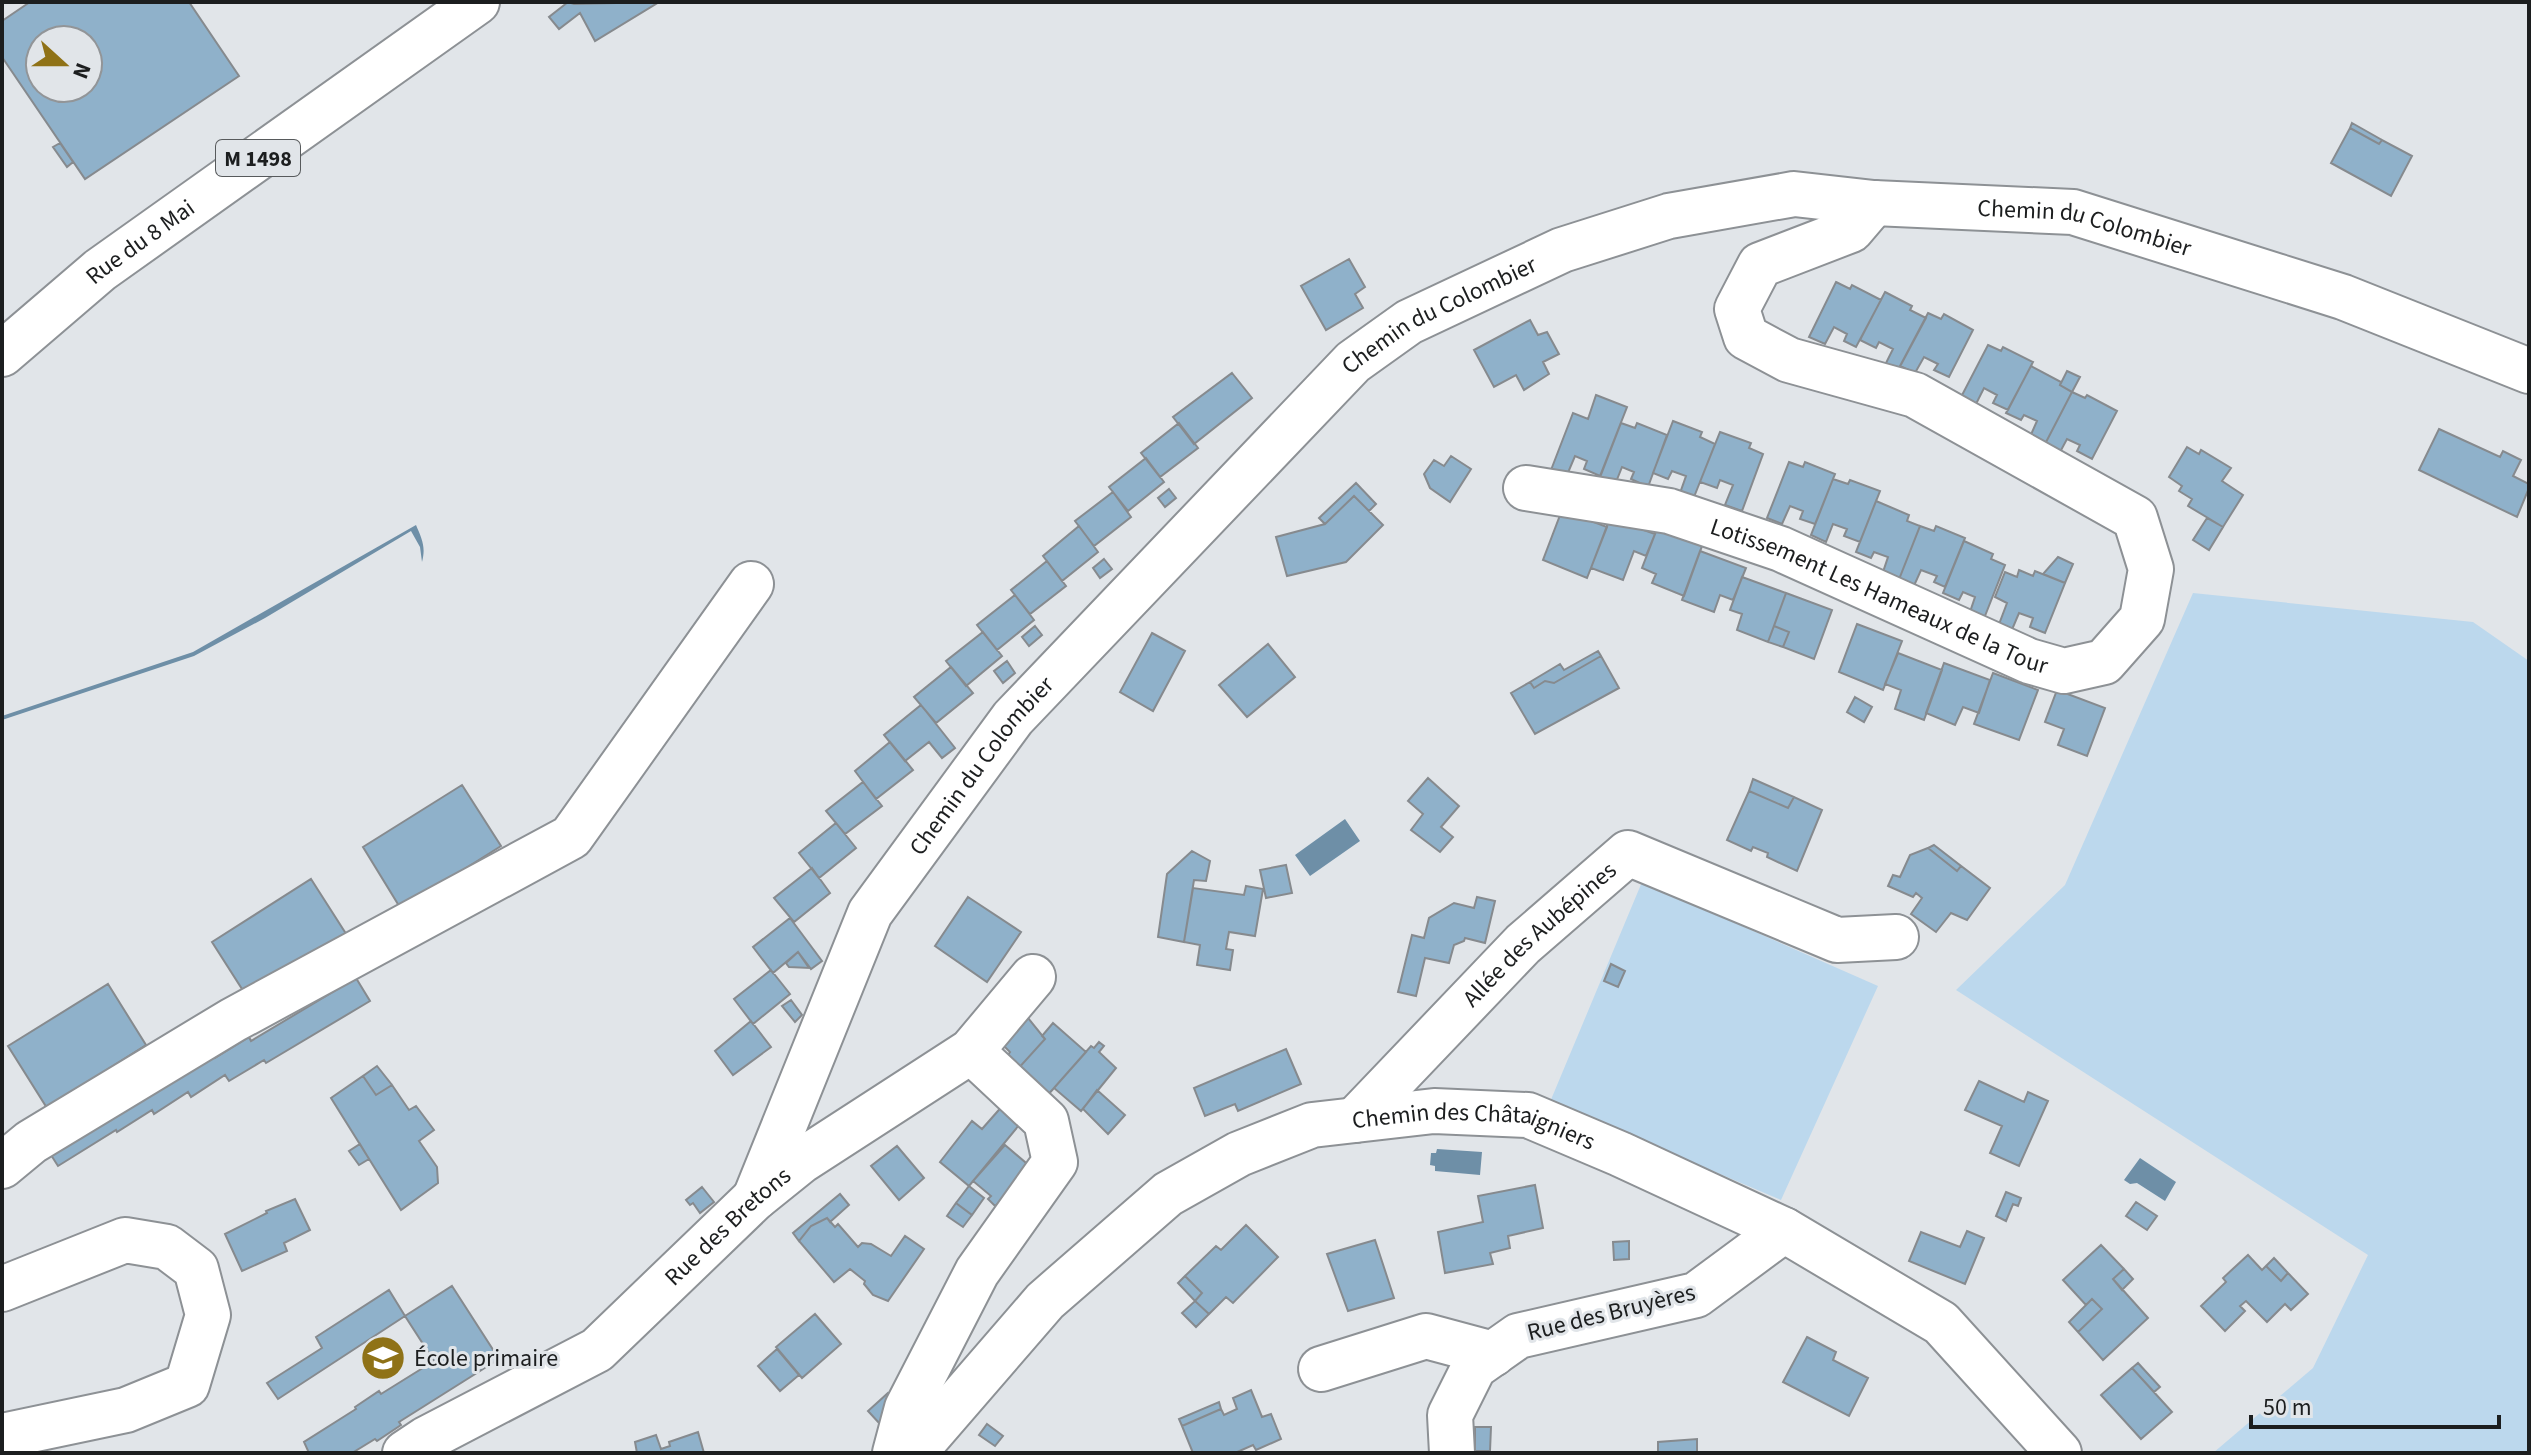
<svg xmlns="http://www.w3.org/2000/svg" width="2531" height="1455" font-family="'Source Sans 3',sans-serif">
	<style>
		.green { fill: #bcd8ed }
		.water { fill: #6e8fa7 }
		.building { fill: #8fb1ca; stroke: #868a8e; stroke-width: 2; fill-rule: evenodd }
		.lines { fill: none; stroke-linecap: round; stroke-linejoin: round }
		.minor-casing { stroke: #8d9195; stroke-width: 48 }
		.major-casing { stroke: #8d9195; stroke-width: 48 }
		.minor { stroke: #fff; stroke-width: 44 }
		.major { stroke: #fff; stroke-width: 44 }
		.labels { text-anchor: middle; stroke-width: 6; stroke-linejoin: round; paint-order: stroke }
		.shield { fill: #e1e5e9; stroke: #575a5c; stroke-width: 2 }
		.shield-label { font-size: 22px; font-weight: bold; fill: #1c1e1f }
		.street-label { font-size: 24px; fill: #1c1e1f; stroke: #e1e5e9 }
		.poi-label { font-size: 24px; fill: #1c1e1f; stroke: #e1e5e9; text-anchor: start }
	</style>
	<rect width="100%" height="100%" fill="#e1e5e9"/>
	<!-- green -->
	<path class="green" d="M2193,593L2473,622L2529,661V1453H2213L2313,1368L2368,1255L1956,990L2065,885Z
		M1642,882L1878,986L1781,1200L1550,1102Z"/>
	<!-- water -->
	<path class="water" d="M416,525C422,539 426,547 422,562L420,547L411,531L265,618L194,656L2,720V716L193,652Z
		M1345,819L1360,841L1310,876L1295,855Z
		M1437,1149L1482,1152L1480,1175L1435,1171V1166L1430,1165L1431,1153H1436Z
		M2140,1158L2176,1182L2165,1201L2137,1183L2130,1184L2124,1180Z"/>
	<!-- building -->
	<path class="building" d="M30,2H189L239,76L85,179L2,57V21ZM40,40H88V88H40Z
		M568,2L574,4L659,2L595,41L580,13L559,29L549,17Z
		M2352,123L2382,140L2379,144L2350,128Z
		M2350,128L2379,144L2382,140L2412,156L2391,196L2331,163Z
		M60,143L73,162L67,167L53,147Z
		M1349,259L1365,287L1355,294L1363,308L1326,330L1301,286Z
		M1836,282L1850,289L1852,285L1881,300L1856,347L1844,341L1847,334L1834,327L1825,344L1809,337Z
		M1885,292L1912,306L1910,310L1926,318L1897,372L1885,365L1893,349L1879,342L1876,348L1860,340Z
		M1928,313L1941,319L1944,314L1973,330L1949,377L1934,370L1938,364L1924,357L1915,373L1900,366Z
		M1530,320L1538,335L1547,332L1559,354L1543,362L1549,374L1524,390L1516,375L1494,387L1474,350Z
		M1988,345L2001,351L2003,347L2033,362L2008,410L1993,403L1997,395L1984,388L1975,406L1960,399Z
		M2031,366L2061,382L2060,385L2072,392L2044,446L2029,439L2037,421L2024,415L2021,420L2006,413Z
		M2067,371L2080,377L2072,392L2060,385Z
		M1232,373L1252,398L1194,444L1173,417Z
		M2072,392L2085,398L2087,395L2117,411L2092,459L2077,451L2080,445L2067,439L2059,454L2044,446Z
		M1596,395L1627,407L1600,476L1584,469L1587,461L1575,456L1567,475L1551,470L1573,413L1588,419Z
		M1673,421L1702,432L1700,437L1715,444L1692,502L1679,496L1686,476L1672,471L1668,479L1653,473Z
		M1179,423L1198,448L1160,477L1141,453Z
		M1621,423L1635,428L1637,423L1667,435L1648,487L1631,479L1634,472L1622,467L1614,487L1599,480Z
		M2439,429L2500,457L2503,451L2521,460L2513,476L2529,484V488L2517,517L2419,470Z
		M1720,432L1751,443L1749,448L1763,454L1742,511L1725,505L1733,485L1720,480L1717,488L1700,482Z
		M2187,447L2199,454L2201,450L2231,468L2222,481L2243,495L2223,527L2188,506L2192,499L2179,491L2182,486L2169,477Z
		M1451,456L1471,469L1450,502L1430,488L1424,474L1434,460L1444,466Z
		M1146,458L1164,482L1128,511L1109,487Z
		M1789,462L1803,467L1805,462L1835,474L1815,524L1800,519L1803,511L1790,506L1782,524L1767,518Z
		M1833,479L1848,484L1850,480L1880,491L1860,542L1844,536L1847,529L1833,524L1826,542L1811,535Z
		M1356,483L1376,504L1369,511L1354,496L1325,524L1319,518Z
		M1169,489L1176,498L1165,507L1158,498Z
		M1113,492L1131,517L1094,546L1075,521Z
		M1354,496L1383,525L1346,562L1287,576L1276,537L1325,524Z
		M1876,501L1909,515L1907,521L1920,526L1898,582L1882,575L1888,557L1874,552L1871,558L1856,552Z
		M1562,510L1607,527L1587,578L1543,560Z
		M1610,518L1655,534L1646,556L1634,551L1623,580L1591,568Z
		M2207,518L2223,527L2209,550L2193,540Z
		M1079,526L1098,552L1062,581L1043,556Z
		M1920,526L1934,531L1936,526L1965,538L1945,587L1934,582L1937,576L1921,570L1913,588L1898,582Z
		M1657,529L1702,546L1684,596L1652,583L1656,574L1642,568Z
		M1964,541L1993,554L1991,559L2005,565L1983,621L1969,615L1975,597L1963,592L1959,600L1943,593Z
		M1700,551L1746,568L1733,600L1720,595L1714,612L1682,600Z
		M2058,557L2073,564L2065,583L2043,574Z
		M1104,559L1112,569L1100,578L1093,568Z
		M1047,561L1066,586L1030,614L1011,590Z
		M2019,570L2033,576L2035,571L2065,583L2045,633L2030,627L2033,618L2019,613L2011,632L1998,627L2007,603L1995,597L2005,572L2017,577Z
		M1742,577L1786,593L1768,642L1737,630L1742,614L1730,610Z
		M1786,593L1832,610L1814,659L1783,647L1789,632L1774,626Z
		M1015,595L1034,620L997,650L977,625Z
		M1857,624L1902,641L1883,690L1839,672Z
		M1035,626L1042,635L1029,646L1022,637Z
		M1774,626L1789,632L1783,647L1768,642Z
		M983,632L1002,656L966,686L946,661Z
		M1152,633L1185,651L1153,711L1120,692Z
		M1268,644L1295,677L1247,717L1219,685Z
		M1598,651L1601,656L1554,683L1545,681L1534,688L1530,682L1560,664L1564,670Z
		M1898,653L1942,670L1924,720L1895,709L1901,690L1885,684Z
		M1601,656L1619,688L1535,734L1511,693L1530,682L1534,688L1545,681L1554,683Z
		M1007,661L1015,673L1003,683L994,671Z
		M1944,663L1990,680L1979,713L1963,707L1955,725L1926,713Z
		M951,667L973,693L936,723L914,697Z
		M1993,673L2038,690L2019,740L1974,724Z
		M2057,690L2105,708L2087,756L2058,745L2064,729L2045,722Z
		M1855,697L1872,707L1864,722L1847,712Z
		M921,705L955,748L942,758L929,742L905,761L884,735Z
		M890,742L913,770L876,799L855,771Z
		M1428,778L1459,806L1441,827L1453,837L1440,852L1411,830L1423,814L1408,801Z
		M1753,779L1794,797L1788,808L1749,791Z
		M863,782L882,806L845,834L826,811Z
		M462,785L501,846L401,909L363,847Z
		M1749,791L1788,808L1794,797L1822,810L1797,871L1767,857L1768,853L1753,847L1751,851L1727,840Z
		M836,823L856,848L819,878L799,853Z
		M1934,845L1961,866L1957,871L1928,848Z
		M1928,848L1957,871L1961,866L1990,888L1967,920L1951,913L1936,932L1911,914L1922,898L1916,893L1913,897L1888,886L1893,875L1900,877L1910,855Z
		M1192,851L1210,861L1206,881L1194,880L1184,942L1158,937L1167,874Z
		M1286,865L1292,893L1266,898L1260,870Z
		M812,868L830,893L794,922L774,898Z
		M311,879L350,940L251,1003L212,942Z
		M1246,886L1263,889L1255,936L1229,932L1226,949L1233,950L1230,970L1197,965L1200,945L1184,942L1193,888L1244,895Z
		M968,897L1021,932L987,982L935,946Z
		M1477,897L1495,901L1485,943L1465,938L1464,941L1454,945L1449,963L1425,958L1416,996L1398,992L1412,935L1424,938L1429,918L1454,903L1474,908Z
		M790,918L822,961L811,969L798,952L773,973L753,947Z
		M798,952L809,968L789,967L786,963Z
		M1611,964L1625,971L1618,987L1604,981Z
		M771,970L790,994L753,1024L734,999Z
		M356,978L370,1001L266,1063L264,1060L229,1081L225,1075L191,1097L188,1092L154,1114L152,1110L117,1132L116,1130L58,1166L44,1144L211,1052L215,1058L249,1037L251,1041Z
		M108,984L146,1045L47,1108L8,1046Z
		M791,1000L802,1015L795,1022L782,1006Z
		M1024,1013L1045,1039L1015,1072L1005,1059L1010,1052L999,1041Z
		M751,1021L771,1047L733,1075L715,1051Z
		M1053,1023L1086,1052L1046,1097L1015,1072L1045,1039L1042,1036Z
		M1099,1042L1104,1046L1099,1052L1116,1068L1081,1111L1054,1088L1091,1046L1094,1048Z
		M1286,1049L1301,1084L1238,1111L1235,1104L1205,1116L1194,1088Z
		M377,1066L392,1085L376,1095L363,1076Z
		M363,1076L376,1095L392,1085L409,1110L416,1106L434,1130L419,1141L437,1167L438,1183L401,1210L331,1098Z
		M1979,1081L2024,1102L2028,1092L2048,1101L2019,1166L1990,1153L2002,1126L1965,1110Z
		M1097,1090L1125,1115L1108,1134L1083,1109Z
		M1005,1103L1024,1119L969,1186L940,1162L972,1121L982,1129Z
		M360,1144L369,1159L359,1165L349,1151Z
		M1005,1145L1032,1168L1003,1206L999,1203L995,1206L988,1199L991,1196L973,1181Z
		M897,1146L924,1178L899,1200L871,1166Z
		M1535,1185L1543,1228L1508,1236L1510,1248L1490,1253L1493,1264L1445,1273L1438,1232L1483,1222L1478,1196Z
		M969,1186L984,1198L972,1215L956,1203Z
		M702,1187L714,1202L700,1213L693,1203L690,1205L686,1200Z
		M2006,1192L2021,1198L2018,1206L2013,1204L2006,1221L1996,1216Z
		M840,1194L849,1205L830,1222L827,1218L811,1226L799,1241L793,1233Z
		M295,1199L310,1230L284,1243L287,1251L242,1271L225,1234L267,1213L266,1211Z
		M2136,1202L2157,1216L2147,1230L2126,1216Z
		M956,1203L972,1215L963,1227L947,1216Z
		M827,1218L835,1227L838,1224L858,1247L862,1243L871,1244L891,1256L905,1236L924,1249L888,1301L873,1295L864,1284L865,1281L850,1269L834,1282L799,1241L811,1226Z
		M1246,1225L1278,1257L1233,1303L1226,1297L1209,1314L1195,1301L1202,1293L1185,1276L1216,1246L1221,1250Z
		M1967,1231L1984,1238L1965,1284L1909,1261L1921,1232L1960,1247Z
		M1375,1240L1394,1298L1348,1311L1327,1254Z
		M1629,1241V1259L1614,1260L1613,1242Z
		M2101,1245L2124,1269L2113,1279L2148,1318L2103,1360L2078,1332L2102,1309L2092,1299L2086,1305L2063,1280Z
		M2248,1255L2262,1270L2266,1266L2281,1281L2288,1273L2308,1294L2291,1310L2285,1304L2267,1322L2246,1301L2240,1306L2245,1311L2225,1331L2201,1306L2226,1282L2223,1278Z
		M2274,1258L2288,1273L2281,1281L2266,1266Z
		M2124,1269L2133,1279L2122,1290L2113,1279Z
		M1185,1276L1202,1293L1195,1301L1178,1283Z
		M452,1286L499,1359L399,1422L401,1425L377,1441L375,1439L352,1453H309L304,1442L356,1409L355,1407L379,1391L381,1394L434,1361L405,1316Z
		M389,1290L405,1316L278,1399L267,1383L322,1348L316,1337Z
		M2092,1299L2102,1309L2078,1332L2069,1322Z
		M1195,1301L1209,1314L1196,1327L1182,1313Z
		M815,1314L841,1344L802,1378L776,1347Z
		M1807,1337L1836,1352L1833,1360L1868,1378L1849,1416L1783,1382Z
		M777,1349L799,1375L780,1391L758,1366Z
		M2138,1363L2160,1387L2154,1392L2132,1368Z
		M2132,1368L2172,1412L2141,1439L2101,1395Z
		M1251,1390L1262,1417L1271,1414L1281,1439L1256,1450L1253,1445L1235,1453H1193L1182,1426L1221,1409L1224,1415L1237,1409L1233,1398Z
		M888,1393L899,1405L880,1424L868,1411Z
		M1219,1402L1221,1409L1182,1426L1179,1419Z
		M987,1424L1003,1436L995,1446L979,1435Z
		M1475,1427H1491L1490,1451H1475Z
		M698,1432L704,1453H637L635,1442L656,1435L661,1449L670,1446L669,1442Z
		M1697,1439V1453H1658V1442Z"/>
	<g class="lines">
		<!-- minor casing -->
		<g class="minor-casing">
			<g id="minor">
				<path id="s1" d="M1526,488L1669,511L1781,549L2029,661L2064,671L2104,662L2142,619L2151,569L2135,518L1915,395L1789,360L1746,337L1737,309L1760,265L1851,230L1874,203"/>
				<path id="s2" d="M1355,1120L1523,944L1628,853L1837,940L1896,937"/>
				<path d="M2,1166L31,1142L233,1020L571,837L751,584"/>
				<path id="s3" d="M755,1198L870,913L1013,718L1353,362L1409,322L1562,250L1669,216L1794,194L1874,203L2073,212L2343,297L2529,371"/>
				<path d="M2,1289L125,1240L167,1247L196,1269L208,1315L187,1385L126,1410L2,1436"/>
				<path d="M1321,1369L1426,1336L1493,1354"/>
				<path id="s4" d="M405,1453L426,1439L597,1350L755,1198L801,1161L971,1051L1033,977"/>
				<path d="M895,1453L907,1408L977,1272L1055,1162L1046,1121L971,1051"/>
				<path id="s5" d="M909,1453L918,1448L1045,1301L1168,1194L1239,1154L1312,1125L1434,1111L1528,1115L1620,1154L1784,1230L1941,1323L2059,1453"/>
				<path d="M1452,1453L1450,1415L1474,1367L1518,1336L1696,1295L1784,1230"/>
			</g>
		</g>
		<!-- major casing -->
		<g class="major-casing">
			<g id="major">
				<path id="s6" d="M2,354L100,270L477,2"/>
			</g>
		</g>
		<!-- minor -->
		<use href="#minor" class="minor"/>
		<!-- major -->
		<use href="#major" class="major"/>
	</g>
	<!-- icons -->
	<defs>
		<g id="school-disc" transform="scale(2.3)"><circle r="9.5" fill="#8f7217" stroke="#e1e5e9"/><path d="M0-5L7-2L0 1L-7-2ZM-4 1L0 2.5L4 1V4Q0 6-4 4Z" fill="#fff"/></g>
	</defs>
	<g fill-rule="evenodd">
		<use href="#school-disc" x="383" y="1358"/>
	</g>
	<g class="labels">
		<!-- shield labels -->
		<rect class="shield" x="216" y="140" width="84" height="36" rx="6"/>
		<g class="shield-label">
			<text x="258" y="166">M 1498</text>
		</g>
		<!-- street labels -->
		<g class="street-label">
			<text dy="8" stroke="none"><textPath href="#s3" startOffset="1812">Chemin du Colombier</textPath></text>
			<text dy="8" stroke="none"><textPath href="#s6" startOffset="178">Rue du 8 Mai</textPath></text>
			<text dy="8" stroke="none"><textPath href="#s3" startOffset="1140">Chemin du Colombier</textPath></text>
			<text dy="8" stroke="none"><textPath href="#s1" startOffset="372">Lotissement Les Hameaux de la Tour</textPath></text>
			<text dy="8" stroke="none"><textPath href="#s3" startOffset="492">Chemin du Colombier</textPath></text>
			<text dy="8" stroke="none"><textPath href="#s2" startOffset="262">Allée des Aubépines</textPath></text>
			<text dy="8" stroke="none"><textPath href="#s5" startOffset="692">Chemin des Châtaigniers</textPath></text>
			<text dy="8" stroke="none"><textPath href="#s4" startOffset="398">Rue des Bretons</textPath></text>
			<text transform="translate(1611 1312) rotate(-14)" y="8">Rue des Bruyères</text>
		</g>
		<!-- poi labels -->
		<g class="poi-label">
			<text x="414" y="1366">École primaire</text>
		</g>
	</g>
	<!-- border -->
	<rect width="2531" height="1455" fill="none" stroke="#1c1e1f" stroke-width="8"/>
	<!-- north arrow -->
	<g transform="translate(64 64) rotate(111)"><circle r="38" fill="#e1e5e9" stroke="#929598" stroke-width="2"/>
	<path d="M0-6L14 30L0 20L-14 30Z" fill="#8f7217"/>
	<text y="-12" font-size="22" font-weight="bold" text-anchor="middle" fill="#1c1e1f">N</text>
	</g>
	<!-- scale -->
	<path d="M2251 1415v12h248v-12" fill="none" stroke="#1c1e1f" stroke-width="4"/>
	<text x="2263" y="1415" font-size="24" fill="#1c1e1f" stroke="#e1e5e9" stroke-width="6" paint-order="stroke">50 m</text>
</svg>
